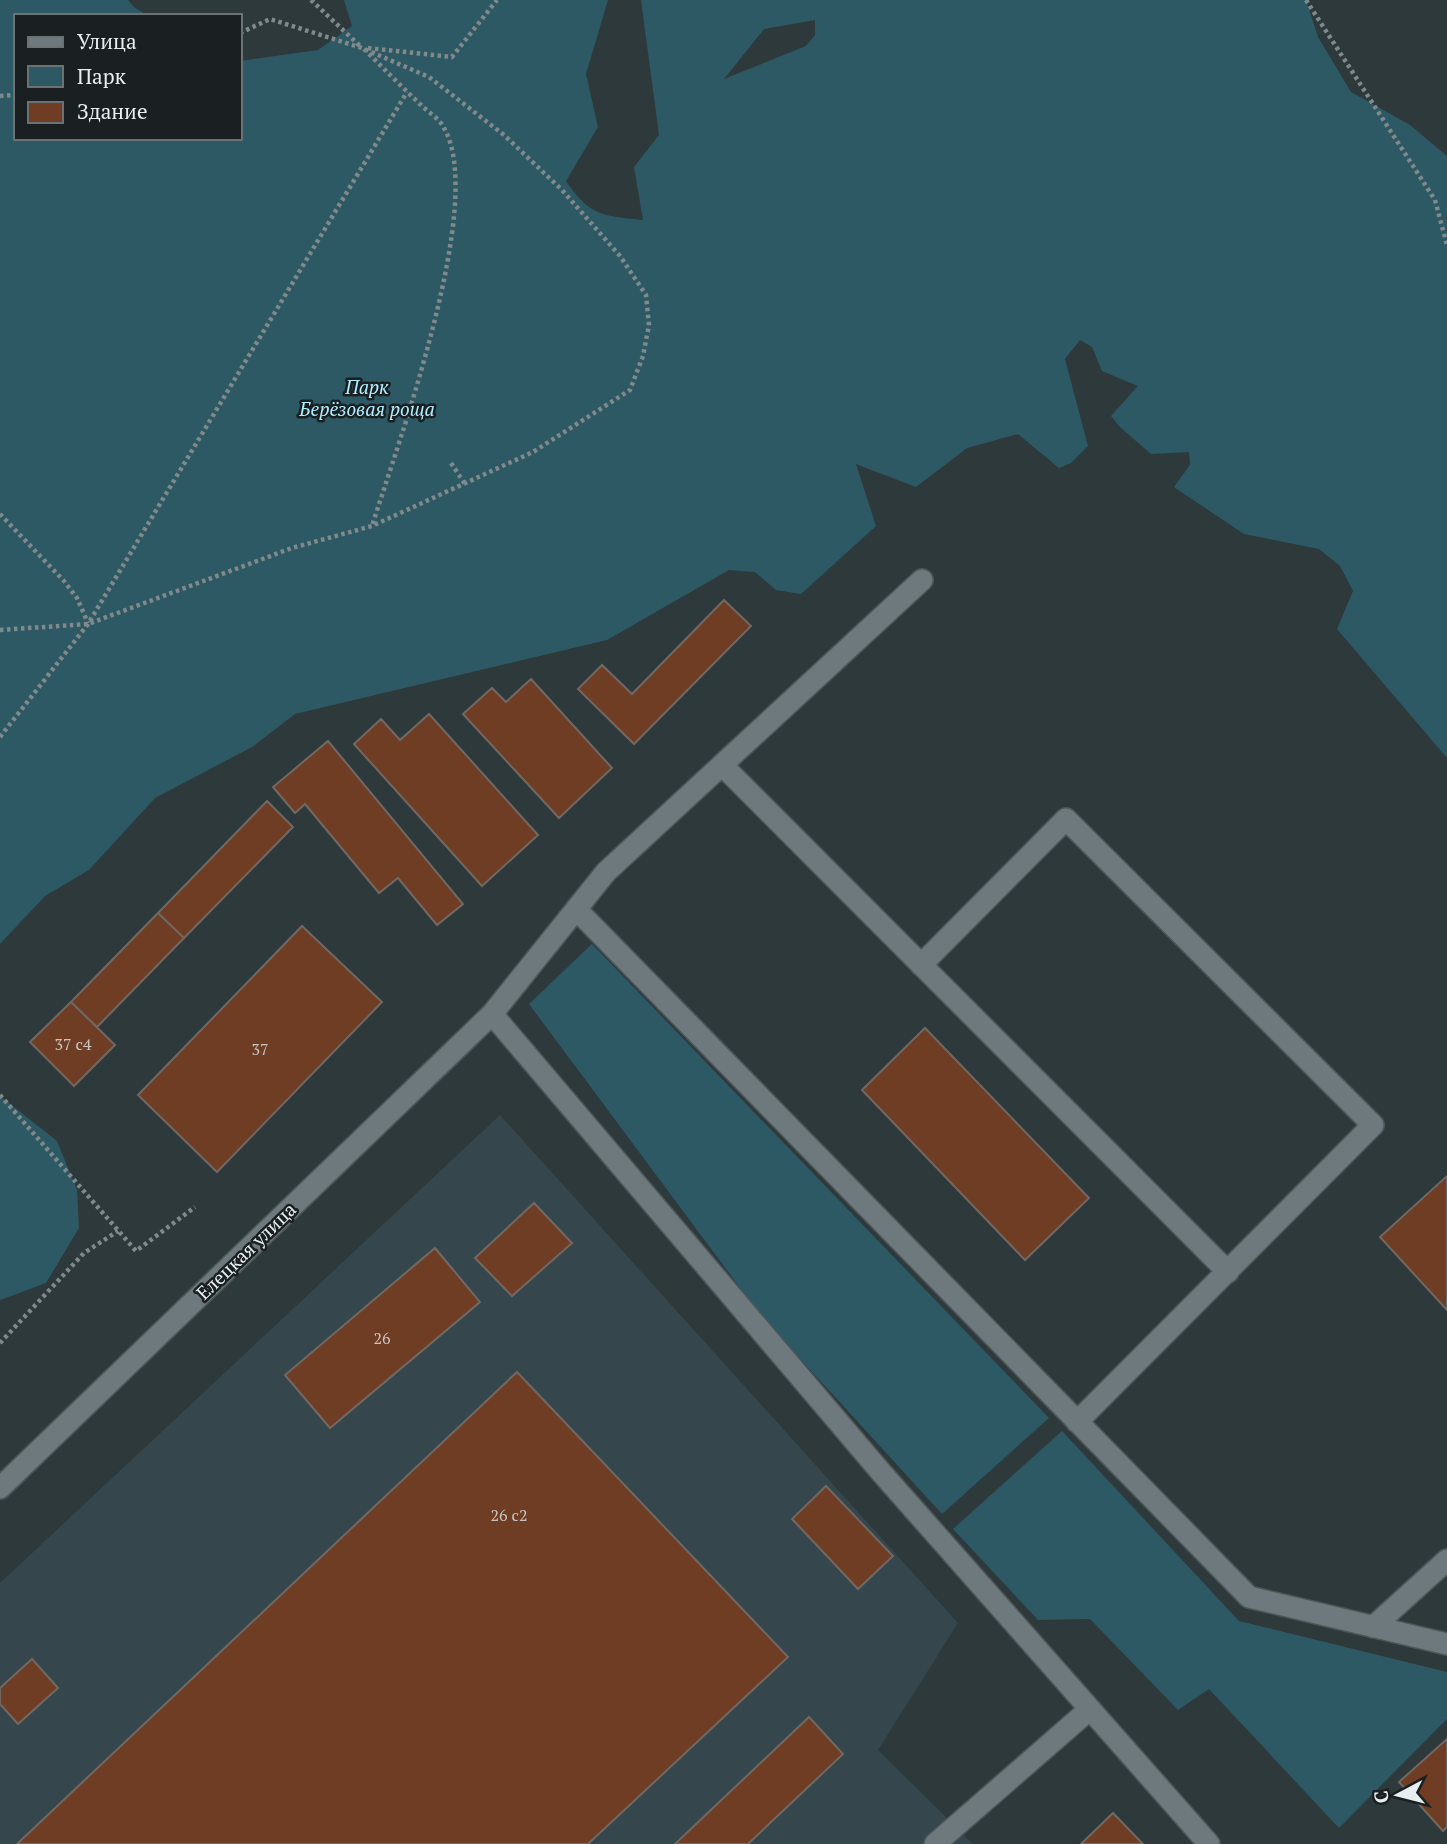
<svg xmlns="http://www.w3.org/2000/svg" width="1447" height="1844" font-family="'PT Serif',serif">
	<style>
		.built { fill: #35474c }
		.green { fill: #2d5965; fill-rule: evenodd }
		.building { fill: #6e3d23; stroke: #726863; stroke-width: 2 }
		.lines { fill: none; stroke-linecap: round; stroke-linejoin: round }
		.minor-casing { stroke: #4c5658; stroke-width: 24 }
		.path { stroke: #80898b; stroke-width: 4.5; stroke-dasharray: 3.5 3.5; stroke-linecap: butt }
		.minor { stroke: #6d797c; stroke-width: 21 }
		.labels { text-anchor: middle; stroke-width: 5; stroke-linejoin: round; paint-order: stroke }
		.number-label { font-size: 16px; fill: #c9c2bd }
		.park-label { font-size: 19px; font-style: italic; fill: #b0edff; stroke: #1a1f21 }
		.street-label { font-size: 19px; fill: #e7eef0; stroke: #1a1f21 }
	</style>
	<rect width="100%" height="100%" fill="#2e393c"/>
	<!-- built -->
	<path class="built" d="M500,1115L958,1623L878,1750L973,1844H0V1583Z"/>
	<!-- green -->
	<path class="green" d="M0,0H128L134,7L148,16H16V138H240V61L318,50L352,26L344,0H608L586,74L598,127L566,181C589,216 604,216 643,220L634,167L659,135L641,0H1306L1318,37L1351,92L1410,125L1447,156V758L1337,629L1353,591L1340,566L1319,549L1244,534L1174,487L1190,465L1189,452L1151,454L1120,427L1111,416L1138,386L1102,371L1092,347L1080,340L1065,359L1088,446L1071,463L1059,468L1018,434L967,448L916,487L856,464L876,526L801,594L776,590L755,572L729,570L607,640L295,714L252,747L155,798L89,870L45,896L0,944ZM815,20V35L806,46L724,79L764,29Z
		M592,944L1049,1418L942,1514L761,1316L529,1004Z
		M0,1096L57,1141L77,1190L79,1228L46,1283L0,1300Z
		M1062,1431L1239,1621L1447,1672V1719L1339,1828L1209,1689L1178,1710L1090,1619L1038,1620L953,1529Z"/>
	<!-- building -->
	<path class="building" d="M724,600L751,626L634,744L578,689L602,665L632,694Z
		M531,679L612,768L559,818L463,714L492,688L506,702Z
		M429,714L538,835L482,886L354,744L381,719L400,740Z
		M328,741L463,904L437,925L398,878L379,893L305,804L295,813L273,787Z
		M267,801L293,827L184,938L158,913Z
		M158,913L184,938L97,1027L71,1002Z
		M302,926L382,1002L217,1172L138,1095Z
		M71,1002L115,1045L74,1086L30,1042Z
		M925,1028L1089,1198L1025,1260L862,1090Z
		M1447,1176V1310L1380,1237Z
		M534,1203L572,1243L512,1296L475,1258Z
		M435,1248L480,1302L330,1428L285,1375Z
		M517,1372L788,1657L588,1844H17Z
		M826,1486L893,1556L858,1589L792,1519Z
		M32,1659L58,1688L18,1724L0,1704V1688Z
		M809,1717L843,1754L748,1844H675Z
		M1447,1739V1827L1443,1831L1399,1782Z
		M1113,1813L1143,1844H1081Z"/>
	<g class="lines">
		<!-- minor casing -->
		<g class="minor-casing">
			<path id="minor" d="M722,765L1228,1272
				M576,909L1249,1597L1447,1644
				M921,965L1066,819L1373,1125L1077,1422
				M492,1014L880,1471L1209,1844
				M0,1488L492,1014L606,872L922,580
				M1373,1627L1447,1560
				M935,1844L1090,1709"/>
		</g>
		<!-- path -->
		<path class="path" d="M311,0L360,46
			M1306,0L1435,200L1447,245
			M368,48L452,57L497,0
			M364,49C383,68 402,87 421,105C428,112 440,119 444,128C487,202 398,443 372,526
			M0,96L16,95
			M451,463L465,484
			M0,514L64,581L77,598L88,623
			M0,630L88,624L292,548L372,526L533,452L630,390L643,356L649,325L646,295L620,256L562,190L504,135L429,77L362,48L270,19L240,33
			M0,737L88,624L407,92
			M0,1095L136,1251L195,1207
			M0,1343L84,1253L118,1231"/>
		<!-- minor -->
		<use href="#minor" class="minor"/>
	</g>
	<g class="labels">
		<!-- number labels -->
		<g class="number-label">
			<text x="73" y="1050">37 с4</text>
			<text x="260" y="1055">37</text>
			<text x="382" y="1344">26</text>
			<text x="509" y="1521">26 с2</text>
		</g>
		<!-- park labels -->
		<g class="park-label">
			<text x="367" y="394">Парк<tspan x="367" dy="22">Берёзовая роща</tspan></text>
		</g>
		<!-- street labels -->
		<g class="street-label">
			<text transform="translate(246 1251) rotate(-44)" y="7">Елецкая улица</text>
		</g>
	</g>
	<!-- legend -->
	<rect x="14" y="14" width="228" height="126" fill="#1a1f21" stroke="#6c7274" stroke-width="2"/>
	<rect x="28" y="37" width="35" height="10" fill="#6d797c" stroke="#6c7274" stroke-width="2"/>
	<text x="77" y="49" font-size="21" fill="#e7eef0">Улица</text>
	<rect x="28" y="66" width="35" height="21" fill="#2d5965" stroke="#6c7274" stroke-width="2"/>
	<text x="77" y="84" font-size="21" fill="#e7eef0">Парк</text>
	<rect x="28" y="102" width="35" height="21" fill="#6e3d23" stroke="#6c7274" stroke-width="2"/>
	<text x="77" y="119" font-size="21" fill="#e7eef0">Здание</text>
	<!-- north arrow -->
	<g transform="translate(1398 1795) rotate(263)" stroke="#1a1f21" stroke-width="5" paint-order="stroke">
	<path d="M0-5L12 26L0 18L-12 26Z" fill="#e7eef0"/>
	<text y="-10" font-size="19" font-weight="bold" text-anchor="middle" fill="#e7eef0">С</text>
	</g>
</svg>
